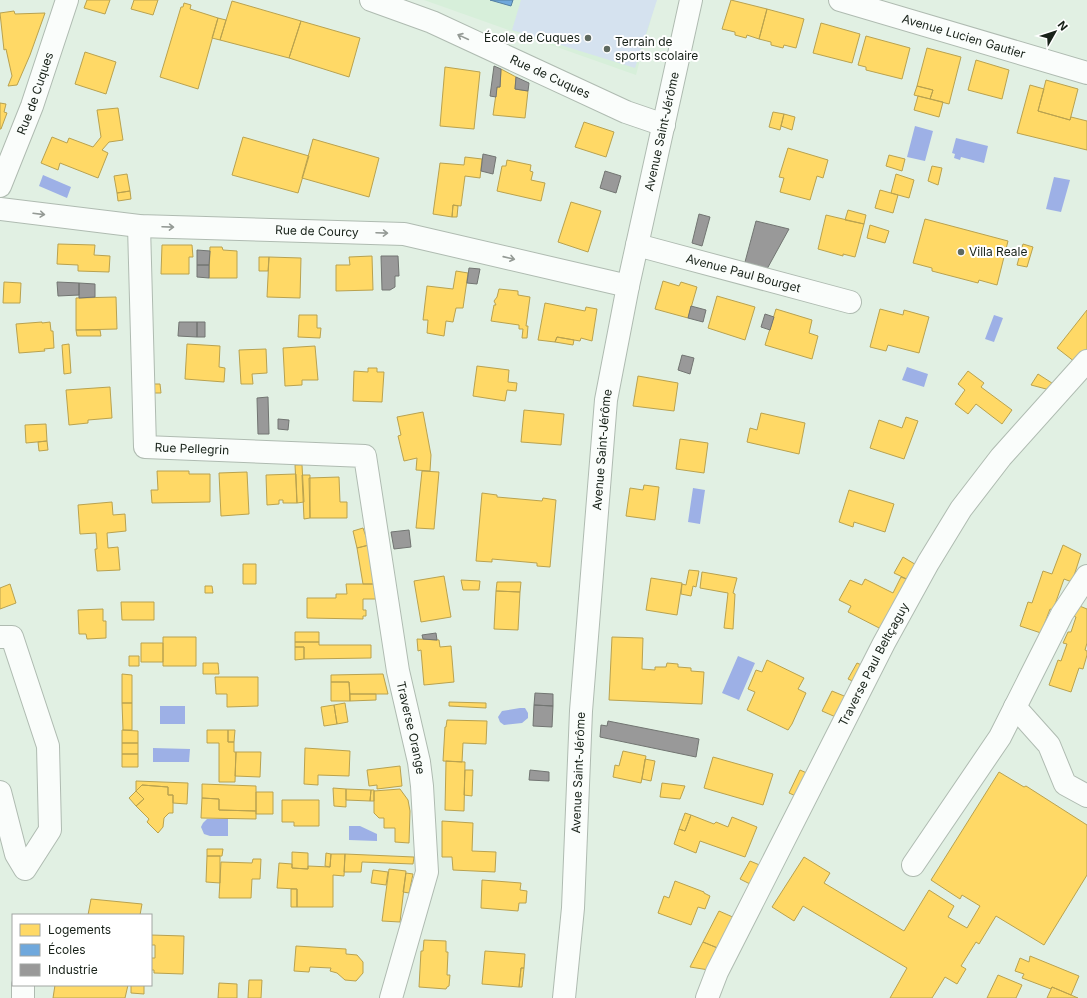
<svg xmlns="http://www.w3.org/2000/svg" width="1087" height="998" font-family="Inter,sans-serif">
	<style>
		.built { fill: #d7efda }
		.green { fill: #d5e2ef }
		.water { fill: #9db0e6 }
		.homes { fill: #ffd966; stroke: #b9a24f }
		.schools { fill: #6fa8dc; stroke: #5580a1 }
		.industry { fill: #999; stroke: #727572 }
		.lines { fill: none; stroke-linecap: round; stroke-linejoin: round }
		.minor-casing { stroke: #afbbb1; stroke-width: 24 }
		.minor { stroke: #fafdfb; stroke-width: 22 }
		.oneway { stroke: #949a95 }
		.poi-dot { fill: #5e695f; stroke: #fff; stroke-width: 1.5 }
		.labels { text-anchor: middle; stroke-width: 4; stroke-linejoin: round; paint-order: stroke }
		.street-label { font-size: 12px; fill: #172118; stroke: #fff }
		.poi-label { font-size: 12px; fill: #172118; stroke: #fff; text-anchor: start }
	</style>
	<rect width="100%" height="100%" fill="#e1f0e3"/>
	<!-- built -->
	<path class="built" d="M424,0H656L636,75Z"/>
	<!-- green -->
	<path class="green" d="M521,0H657L635,68L512,30Z"/>
	<!-- water -->
	<path class="water" d="M915,126L933,131L925,161L907,157Z
		M956,138L988,146L984,163L961,157L960,160L954,158L955,154L952,153Z
		M43,175L71,187L67,198L39,186Z
		M1054,177L1070,180L1061,212L1046,209Z
		M994,315L1003,318L994,342L985,339Z
		M907,367L928,374L924,387L902,380Z
		M693,488L705,490L700,524L688,522Z
		M738,656L755,663L739,700L722,693Z
		M160,706H185V724H160Z
		M520,708H525L528,713V718L522,723L504,725L500,722L498,717L502,711Z
		M153,748L190,749L189,762H153Z
		M207,819H228V836H210L204,834L201,827L203,823Z
		M349,826H360L377,834V841L349,840Z"/>
	<!-- homes -->
	<path class="homes" d="M87,0H110L105,14L84,8Z
		M134,0H158L153,15L131,9Z
		M731,0L767,9L759,39L747,35L746,38L735,35V32L722,29Z
		M232,1L301,21L289,58L220,40Z
		M184,3L191,5L190,9L218,18L198,89L160,77L181,7H183Z
		M767,9L804,19L796,48L784,45L783,48L771,45V42L759,39Z
		M14,11L15,14L45,13L30,55L17,85L8,86L12,76L6,49L4,50L0,13Z
		M218,18L226,20L220,40L212,38Z
		M301,21L360,38L349,77L289,58Z
		M821,23L860,34L852,63L813,53Z
		M866,36L910,48L902,79L866,70V67L858,65Z
		M927,48L961,57L949,104L930,99L933,90L917,86Z
		M85,52L116,62L106,94L75,84Z
		M976,60L1009,70L1002,99L968,90Z
		M445,67L480,72L474,129L440,126Z
		M501,69L516,77L515,89L528,91L525,118L493,115L497,87H500Z
		M1046,80L1078,89L1070,120L1038,111Z
		M1030,85L1044,89L1038,111L1070,120L1071,117L1087,121V150L1017,133Z
		M917,86L933,90L930,99L914,95Z
		M918,96L943,102L939,117L914,110Z
		M0,103L6,104L4,112L7,113L1,129H0Z
		M118,108L123,140L109,142L102,150L108,153L98,178L60,163L58,170L41,163L52,137L67,143L69,138L93,147L101,137L97,110Z
		M773,112L784,114L780,130L769,127Z
		M784,114L795,117L792,130L781,126Z
		M584,122L614,132L606,157L575,147Z
		M243,137L309,156L298,193L232,175Z
		M313,139L379,158L369,197L302,178Z
		M788,148L828,160L823,178L817,176L810,200L780,192L784,178L779,177Z
		M889,155L905,159L902,171L886,166Z
		M465,157L482,159L480,178L465,176L461,206L453,205L452,217L433,214L440,163L464,165Z
		M507,160L531,165L530,171L533,172L531,180L545,183L541,201L497,191L502,166H506Z
		M932,166L942,168L938,185L928,181Z
		M127,174L130,191L117,193L114,176Z
		M896,174L914,180L909,198L891,193Z
		M880,190L898,195L893,213L875,208Z
		M130,191L131,199L118,201L117,193Z
		M571,202L601,211L588,252L558,242Z
		M453,205L458,206L457,217H452Z
		M848,210L866,215L864,224L845,220Z
		M826,215L864,224L855,257L843,254V256L818,249Z
		M925,219L1008,241L997,285L979,280L978,283L932,271V268L913,263Z
		M870,225L889,231L885,243L867,238Z
		M58,244L95,245L94,255L110,256L109,272L78,271V265L57,264Z
		M1023,244L1033,247L1027,267L1017,265Z
		M162,245H192L193,257H189V274H161Z
		M210,247H222L223,250L237,251V278H209Z
		M372,256L373,290L336,291V265H350L349,257Z
		M259,257H269L268,271H259Z
		M269,257L301,258L300,298L267,297Z
		M456,271L468,273L463,308H456L453,322L446,321L444,336L427,333L428,320H423L427,286L453,289Z
		M663,281L679,286L681,282L697,287L688,318L655,309Z
		M4,282L21,283L20,303H3Z
		M499,289L518,291V295L530,297L526,326H528L527,338H522L523,329H519V325L491,321L494,305H496L494,301L497,297Z
		M717,296L755,307L745,340L708,328Z
		M116,297L117,329L76,330V298Z
		M545,303L585,311L586,307L597,309L592,341L581,338L580,341L557,337L555,342L538,340Z
		M776,309L812,320L809,333L818,336L812,359L765,345Z
		M880,309L903,315L904,310L929,317L919,353L888,345L886,351L870,347Z
		M1087,310V349L1075,362L1057,348Z
		M299,315H317V328H321L320,338L298,337Z
		M42,322V323L50,322L51,331H53L54,348L44,349L45,351L19,353L16,324Z
		M76,330H100L101,336H77Z
		M557,337L574,340L573,345L555,342Z
		M69,344L71,373L64,374L62,345Z
		M187,344L220,346L219,367L225,368L224,382L185,379Z
		M315,346L318,380H302V385L285,386L283,348Z
		M266,349L267,373L252,374L253,384H241L239,350Z
		M477,366L509,370L508,382L517,383L516,391L507,390L505,401L473,396Z
		M368,368H377V372H384L382,402L353,401L354,371L368,372Z
		M968,371L984,383L981,387L1012,410L1002,424L976,404L968,414L955,404L965,390L958,384Z
		M1038,374L1055,385L1050,390L1031,385Z
		M638,376L678,383L674,411L633,406Z
		M154,384H160L161,393H154Z
		M110,387L112,418L88,420V423L69,425L66,390Z
		M524,410L564,414L561,445L521,442Z
		M423,412L431,455L430,471L416,470L417,458L404,461L398,436L401,435L397,417Z
		M761,413L805,423L799,454L747,442L750,428L757,430Z
		M906,417L918,421L904,459L870,448L879,420L902,428Z
		M46,424L47,441L26,443L25,425Z
		M680,439L708,443L704,473L676,469Z
		M47,441L48,450L39,451L38,442Z
		M295,465H302L304,502L297,503Z
		M157,471H189V474H210V502L152,503L151,490H158Z
		M422,471L439,472L434,529L416,528Z
		M247,472L249,514L221,516L219,473Z
		M296,474L297,503H283V500H279V504L267,505L266,475Z
		M302,475H310V518L304,519Z
		M339,477L340,502H347V518H310L309,478Z
		M644,485L659,487L655,520L626,516L630,488L643,490Z
		M849,490L894,504L885,532L854,522L853,527L839,522Z
		M482,493L497,495V497L542,501L543,498L556,500L550,567L537,566V563L492,559V562L476,561Z
		M112,502L113,515L125,514L126,531L107,533L108,548L118,547L120,570L97,571L95,549H97L96,533L80,534L78,505Z
		M363,528L369,545L357,548L353,531Z
		M369,545L374,584H363L357,548Z
		M1063,545L1081,554L1072,582L1064,579L1053,610L1050,609L1041,633L1020,626L1028,602L1032,603L1043,571L1052,574Z
		M903,557L918,566L911,581L894,573Z
		M243,564H256V584H243Z
		M689,570L699,571L696,587L693,586L691,596L681,594L682,584L686,585Z
		M702,572L737,578L733,593L735,594L733,629L724,628L728,593L700,588Z
		M444,576L451,617L421,622L414,581Z
		M901,577L911,581L885,631L848,612L851,606L839,600L850,580L862,585L865,579L893,593Z
		M651,578L682,583L677,615L646,610Z
		M461,580L480,581L479,590H463Z
		M497,582H521L520,592L496,591Z
		M10,584L16,603L0,609V588Z
		M346,584H374L377,599H363V610H366V616H363V619L307,618V598H336V594H347Z
		M205,586H212L213,593H205Z
		M496,591L520,592L518,630L494,629Z
		M121,602H154V620H122Z
		M1077,605L1087,609V643L1085,650L1087,651V655L1083,669L1079,668L1071,692L1049,685L1058,660L1061,661L1067,644L1063,643L1068,632H1071L1076,617L1073,616Z
		M103,609V621H106V638L87,639L86,634H79L78,610Z
		M295,632H319V642H295Z
		M163,637H196V666H163Z
		M612,637L643,638L642,669L655,670V667H666L667,663L678,664V667L691,668V671L704,672L702,704L609,700Z
		M417,639L439,640L440,647L451,646L454,682L424,685L421,650L418,651Z
		M295,642H319V645H371V658L304,659V647H295Z
		M141,643H163V662H141Z
		M295,647H304V659L295,660Z
		M129,656H139V666H129Z
		M767,660L804,678L798,689L806,693L792,724L788,730L747,710L755,692L748,689L756,670L762,672Z
		M203,663H218L219,674H203Z
		M857,663L866,667L857,683L848,679Z
		M122,674L132,675V703H122Z
		M383,674L388,694H350L349,682H331V675Z
		M215,677H258V706L227,707V694H216Z
		M331,682H349L350,701H331Z
		M832,691L849,698L838,718L822,711Z
		M350,694H376V700L350,701Z
		M449,702L486,703V708L449,706Z
		M122,703H132V730H123Z
		M345,703L348,722L337,724L334,705Z
		M334,705L337,724L324,726L321,707Z
		M447,720L487,721L486,744L463,743L462,762L443,761L445,727H446Z
		M122,730L138,731V743H122Z
		M207,730H228V742H234V752H236L235,782H219V743H207Z
		M228,730H235L234,742H228Z
		M122,743H138V754H122Z
		M305,748L350,751L349,776L318,775V785L304,784Z
		M623,751L646,756L641,783L613,777L615,765L619,766Z
		M236,752H261L260,777L235,776Z
		M122,754H138V767H122Z
		M713,757L773,774L763,805L704,788Z
		M645,759L655,761L651,781L642,779Z
		M446,761L465,762L464,811L445,810Z
		M400,766L402,786L377,789V785L369,786L367,770Z
		M465,770H473L472,796L464,795Z
		M800,770L809,774L798,797L789,793Z
		M999,772L1024,787L1026,786L1087,825V875L1044,945L996,916L979,944L976,942L961,966L966,969L957,984L945,977L932,998H890L907,968L803,906L794,921L772,907L804,857L830,873L824,883L904,931L929,890L954,906L948,917L967,928L980,906L962,895L960,899L931,880Z
		M136,781L188,783L187,804L173,803V795H168V787L142,785L136,791Z
		M662,783L685,786L680,799L660,797Z
		M202,784L256,786V811L219,810V799L202,798Z
		M142,785L168,787V795H173V813H169L164,818L163,827L158,833L147,822L149,819L136,806L144,799L136,791Z
		M333,788L346,789V807L334,806Z
		M346,789L371,790L370,801L346,800Z
		M400,789L408,800L410,811L409,843L395,842V828H384V818H379L374,813V791Z
		M371,790H374V801H370Z
		M136,791L144,799L136,806L129,798Z
		M256,792H273V814H256Z
		M202,798L219,799V810L256,811V819L201,818Z
		M282,800H319V826H294V822H282Z
		M685,813L691,815L685,831L679,829Z
		M691,815L714,824L716,822L728,827L732,817L757,827L745,857L700,841L696,853L674,844L679,829L685,831Z
		M442,821L473,823L472,851L496,852L495,872L453,870L452,857H442Z
		M207,849H223L222,856H207Z
		M292,852L308,853V869L292,868Z
		M326,853L331,854L330,867L325,866Z
		M331,854H345L344,876L333,875V907H297V889L277,888L279,863L292,864V868L308,869V866L330,867Z
		M345,854L414,857L413,864L362,862L361,872H344Z
		M207,856H220V883L206,882Z
		M253,859H261L260,879H252L251,898H219L221,862L252,863Z
		M750,861L762,866L752,885L740,879Z
		M389,869L406,871L400,922L382,921Z
		M373,870L388,872L386,885L371,883Z
		M406,873L413,874L409,893L403,892Z
		M482,880L521,883L520,890L527,891L526,903H519L518,911L481,908Z
		M675,881L704,892V893L710,896L705,909L698,907L691,925L658,913L664,896L669,898Z
		M291,889H297V907H291Z
		M91,899L142,904L140,915H88Z
		M719,911L735,918L720,949L703,942Z
		M151,935L184,936L183,974L154,973V970H151V958H155V945H151Z
		M424,940L446,941V952H448L447,975H450L449,986L447,987L446,989L419,987L421,951H423Z
		M703,942L720,949L709,970L690,967Z
		M296,946L346,949V954L357,955L363,962V973L356,981L345,980L337,973L330,971L331,968L310,967L309,972L294,971Z
		M485,951L525,954L524,968H521L519,987L482,984Z
		M1030,956L1079,976L1071,995L1052,987L1051,989L1022,978L1024,974L1015,971L1020,958L1029,962Z
		M521,968H524L522,987H519Z
		M998,975L1022,985L1016,998H987Z
		M249,980H262L261,998H248Z
		M219,983L237,984V998H218Z
		M55,985H128L125,998H53Z
		M131,985H144V994L131,993Z
		M1052,987L1071,995L1078,998H1047Z"/>
	<!-- schools -->
	<path class="schools" d="M490,0H513L511,6Z"/>
	<!-- industry -->
	<path class="industry" d="M494,66L501,69L500,87H497L496,97L490,96Z
		M516,77L529,83L528,91L515,89Z
		M483,154L496,157L493,174L481,171Z
		M605,171L621,176L616,193L600,188Z
		M699,214L710,217L702,246L692,243Z
		M756,221L789,229L767,269L745,262Z
		M197,250L210,251L209,265H197Z
		M381,256H398L399,276H395V287L390,290H382Z
		M197,265H209V278L197,277Z
		M469,268L480,269L477,284L467,283Z
		M57,282L79,283V295L58,296Z
		M79,283L95,284V297L79,298Z
		M691,306L706,310L703,322L688,318Z
		M765,314L774,317L770,330L761,327Z
		M179,322H197V337L178,336Z
		M197,322H205V337H197Z
		M682,355L694,358L690,374L678,370Z
		M268,397L269,434H258L257,398Z
		M278,419L289,420L288,430L278,429Z
		M409,530L411,547L394,549L391,532Z
		M436,633L437,640L423,639L422,635Z
		M535,693L553,694V706L534,705Z
		M534,705L553,706L552,727L533,726Z
		M608,721L699,739L696,757L600,737L601,725L607,726Z
		M530,770L549,772V781L529,780Z"/>
	<g class="lines">
		<!-- minor casing -->
		<g class="minor-casing">
			<g id="minor">
				<path id="s1" d="M371,0L432,22L626,112L664,125"/>
				<path id="s2" d="M840,0L1087,73"/>
				<path id="s3" d="M0,186L32,106L67,0"/>
				<path id="s4" d="M0,209L139,226L404,234L628,286"/>
				<path id="s5" d="M139,226L145,447L365,456L398,671L419,762L422,786L427,872L391,998"/>
				<path id="s6" d="M637,245L850,302"/>
				<path d="M0,637H12L48,746L50,830L25,869L16,854L0,792"/>
				<path d="M1015,707L1049,745L1065,784L1087,796"/>
				<path d="M913,865L1000,737L1062,614L1087,576"/>
				<path d="M23,985V998"/>
				<path id="s7" d="M564,998L573,908L581,711L606,400L628,286L691,0"/>
				<path id="s8" d="M707,998L717,972L884,643L928,563L961,509L1001,457L1087,361"/>
			</g>
		</g>
		<!-- minor -->
		<use href="#minor" class="minor"/>
	</g>
	<!-- one-way arrows -->
	<defs><path id="oneway-shaft" d="M-6 0H5M1.5-3L5.5 0L1.5 3" fill="none" stroke-width="1.6" stroke-linecap="round" stroke-linejoin="round"/></defs>
	<g class="oneway">
		<use href="#oneway-shaft" transform="translate(463 37) rotate(-155)"/>
		<use href="#oneway-shaft" transform="translate(39 214) rotate(7)"/>
		<use href="#oneway-shaft" transform="translate(168 227) rotate(2)"/>
		<use href="#oneway-shaft" transform="translate(382 233) rotate(2)"/>
		<use href="#oneway-shaft" transform="translate(509 258) rotate(13)"/>
	</g>
	<!-- markers -->
	<g class="poi-dot">
		<circle cx="588" cy="38" r="4"/>
		<circle cx="607" cy="49" r="4"/>
		<circle cx="961" cy="252" r="4"/>
	</g>
	<g class="labels">
		<!-- street labels -->
		<g class="street-label">
			<text dy="4" stroke="none"><textPath href="#s2" startOffset="129">Avenue Lucien Gautier</textPath></text>
			<text dy="4" stroke="none"><textPath href="#s1" startOffset="195">Rue de Cuques</textPath></text>
			<text dy="4" stroke="none"><textPath href="#s3" startOffset="99">Rue de Cuques</textPath></text>
			<text dy="4" stroke="none"><textPath href="#s7" startOffset="874">Avenue Saint-Jérôme</textPath></text>
			<text dy="4" stroke="none"><textPath href="#s4" startOffset="318">Rue de Courcy</textPath></text>
			<text dy="4" stroke="none"><textPath href="#s6" startOffset="110">Avenue Paul Bourget</textPath></text>
			<text dy="4" stroke="none"><textPath href="#s5" startOffset="268">Rue Pellegrin</textPath></text>
			<text dy="4" stroke="none"><textPath href="#s7" startOffset="550">Avenue Saint-Jérôme</textPath></text>
			<text dy="4" stroke="none"><textPath href="#s8" startOffset="373">Traverse Paul Beltçaguy</textPath></text>
			<text dy="4" stroke="none"><textPath href="#s5" startOffset="717">Traverse Orange</textPath></text>
			<text dy="4" stroke="none"><textPath href="#s7" startOffset="226">Avenue Saint-Jérôme</textPath></text>
		</g>
		<!-- poi labels -->
		<g class="poi-label">
			<text x="580" y="42" text-anchor="end">École de Cuques</text>
			<text x="615" y="46">Terrain de<tspan x="615" dy="14">sports scolaire</tspan></text>
			<text x="969" y="256">Villa Reale</text>
		</g>
	</g>
	<!-- legend -->
	<rect x="12" y="914" width="140" height="72" fill="#ffffff" stroke="#a2a6a3"/>
	<rect x="20" y="924" width="20" height="12" fill="#ffd966" stroke="#a2a6a3"/>
	<text x="48" y="934" font-size="12" fill="#172118">Logements</text>
	<rect x="20" y="944" width="20" height="12" fill="#6fa8dc" stroke="#a2a6a3"/>
	<text x="48" y="954" font-size="12" fill="#172118">Écoles</text>
	<rect x="20" y="964" width="20" height="12" fill="#999999" stroke="#a2a6a3"/>
	<text x="48" y="974" font-size="12" fill="#172118">Industrie</text>
	<!-- north arrow -->
	<g transform="translate(1055 32) rotate(51)" stroke="#ffffff" stroke-width="3" paint-order="stroke">
	<path d="M0-3L7 15L0 10L-7 15Z" fill="#172118"/>
	<text y="-6" font-size="11" font-weight="bold" text-anchor="middle" fill="#172118">N</text>
	</g>
</svg>
